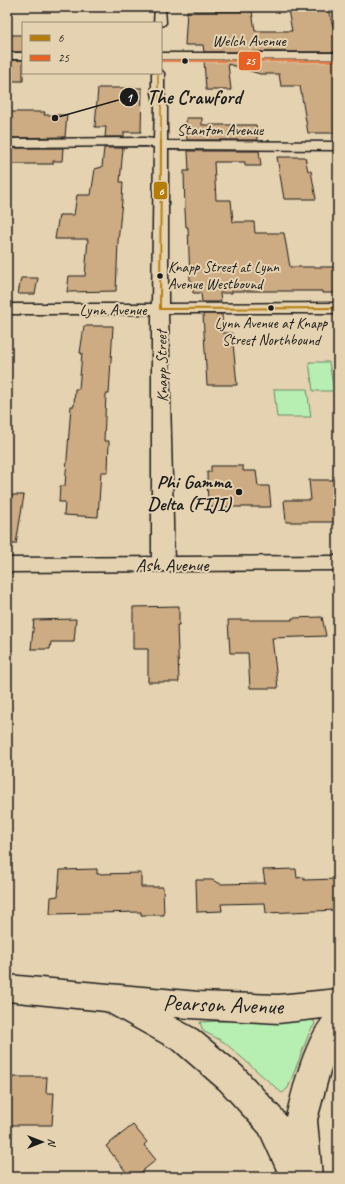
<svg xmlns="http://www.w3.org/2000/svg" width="345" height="1184" font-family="Caveat,sans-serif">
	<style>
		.green { fill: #b7efb2; stroke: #6a8667 }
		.building { fill: #cdac83; stroke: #1c1c1c }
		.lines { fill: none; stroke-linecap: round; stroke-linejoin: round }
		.minor-casing { stroke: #1c1c1c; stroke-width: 3 }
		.tertiary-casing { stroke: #1c1c1c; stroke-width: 3 }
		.minor { fill: #e5d2b0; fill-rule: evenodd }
		.tertiary { fill: #e5d2b0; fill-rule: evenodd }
		.bus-1-far1-casing { stroke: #e5d2b0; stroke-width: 3 }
		.bus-1-casing { stroke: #e5d2b0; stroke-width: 4 }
		.bus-2-casing { stroke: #e5d2b0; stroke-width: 3 }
		.bus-1-far1 { stroke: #b57d08; stroke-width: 1.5 }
		.bus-1 { stroke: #b57d08; stroke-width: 2 }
		.bus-2 { stroke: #e76122; stroke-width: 1.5 }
		.bus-dot { fill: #1c1c1c; stroke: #e5d2b0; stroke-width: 1.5 }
		.labels { text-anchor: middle; stroke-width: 4; stroke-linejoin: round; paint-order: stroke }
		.far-bus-label { font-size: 15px; fill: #1c1c1c; stroke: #e5d2b0; text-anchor: start }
		.far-street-label { font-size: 16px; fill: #1c1c1c; stroke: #e5d2b0 }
		.poi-label { font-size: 19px; font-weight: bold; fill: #1c1c1c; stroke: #e5d2b0; text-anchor: end }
		.street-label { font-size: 19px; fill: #1c1c1c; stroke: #e5d2b0 }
		.near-street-label { font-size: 23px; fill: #1c1c1c; stroke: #e5d2b0 }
		.leader { fill: none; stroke: #1c1c1c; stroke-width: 1.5 }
		.callout-dot { fill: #1c1c1c; stroke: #e5d2b0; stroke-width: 1.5 }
		.mark-label { font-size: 12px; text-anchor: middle; font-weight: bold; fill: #fff }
		.callout-label { font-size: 20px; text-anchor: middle; font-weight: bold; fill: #1c1c1c; stroke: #e5d2b0; stroke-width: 4; stroke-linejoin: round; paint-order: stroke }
		.line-badge { stroke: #e5d2b0; stroke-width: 1.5 }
		.badge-label { font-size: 11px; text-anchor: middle; font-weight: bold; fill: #fff }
	</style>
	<rect width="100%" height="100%" fill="#e5d2b0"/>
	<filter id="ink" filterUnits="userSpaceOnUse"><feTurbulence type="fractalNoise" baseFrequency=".025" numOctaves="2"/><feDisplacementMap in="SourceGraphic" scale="8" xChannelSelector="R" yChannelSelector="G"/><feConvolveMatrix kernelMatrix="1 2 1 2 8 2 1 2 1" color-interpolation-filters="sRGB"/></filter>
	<g filter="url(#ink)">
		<!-- green -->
		<path class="green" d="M309,362H329L334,391H313Z
			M274,389H307L311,417H277Z
			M302,1017L313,1020L315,1024L310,1031L288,1088L282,1093L224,1042L203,1031L200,1022Z"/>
		<!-- building -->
		<path class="building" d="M288,10H328L333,26L338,25V52H204L203,45H185L187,11H252L255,31H292Z
			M7,35H23V52H7Z
			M7,60H23V81H7Z
			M204,60H338V133H308L300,86H281L279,74H260L228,64L231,90H206Z
			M98,88H142L141,132H124V137H105L106,127H95Z
			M7,112H45L44,115H67L65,137L7,138Z
			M186,118H202V125H256L258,140H187Z
			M7,148H63L62,161H53V164H7Z
			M104,148H123L120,182H123L122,201L118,242L116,291L67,292L69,276H85L88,239H55L59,215H74L77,195H91L95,169L102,167Z
			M188,151H259L261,166H245V162H214L216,200H231L233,222H254L255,233H284L290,267H338V293H322V291H232V293H220L221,302H202L201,293H193L192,281H190L188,227H186L185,211L184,171H189Z
			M277,157H305L308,171H311L316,199H284Z
			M21,278H38L35,294H18Z
			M203,314H222L223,333H232L237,385H207Z
			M84,326H113L109,394H106L104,441H109L108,472H101L98,517L64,515L65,502H59L60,486H65L71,406H74L75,389H79L82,353H80Z
			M211,466H243V471H256L258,486H269L271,507H208L207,472H211Z
			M309,480H338V522H286L284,500H311Z
			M7,495H24L16,544H7Z
			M179,606V625H177L179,682H148V649H133V607Z
			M322,617L326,636L272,638L278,688H250L248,653H230L228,620H292V618Z
			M76,619L74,642H51L50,649H31L34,620Z
			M97,869V874L141,873V887H163L164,915H141V912L50,914L51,897L58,896L60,870Z
			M296,869L297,878L304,877V880L338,879V910L266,913L265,903L221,904L222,911L197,912L196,880H212L221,884L265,883L263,870Z
			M15,1077H47L46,1093H54L52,1125H7V1078Z
			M133,1125L147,1142L144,1145L156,1160L135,1177H130L106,1146Z"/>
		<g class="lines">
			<!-- minor casing -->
			<g class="minor-casing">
				<path id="minor" d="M155,7H165L166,23L164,25L161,26V23H154Z
					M7,53H23V59H7Z
					M161,53H338V59H161Z
					M161,70L164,73V93L167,107V141L338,142V150L168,149V304L338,303V313H168L174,564L171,569L163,571L155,569L152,564V314H7V304H152L154,147L145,146L7,147V139L145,138L154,139L155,107L152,93V73H161Z
					M7,975L199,992L278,995L338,989V1050L330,1071L317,1120L322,1177H280L260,1133L220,1089L175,1050L105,1011L7,1001ZM173,1017L278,1023L323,1018C303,1046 294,1085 286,1117L282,1111L242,1067L197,1030Z"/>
			</g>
			<!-- tertiary casing -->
			<g class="tertiary-casing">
				<path id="tertiary" d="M338,556V570L7,572V558Z"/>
			</g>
			<!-- minor -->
			<use href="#minor" class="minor"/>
			<!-- tertiary -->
			<use href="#tertiary" class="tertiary"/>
			<!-- bus-1-far1 casing -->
			<g class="bus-1-far1-casing">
				<path id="bus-1-far1" d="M158,73V93L161,107V142"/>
			</g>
			<!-- bus-1 casing -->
			<g class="bus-1-casing">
				<path id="bus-1" d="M160,309L161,141
					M160,309L338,308"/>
			</g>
			<!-- bus-2 casing -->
			<g class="bus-2-casing">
				<path id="bus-2" d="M161,61H338"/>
			</g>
			<!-- bus-1-far1 -->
			<use href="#bus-1-far1" class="bus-1-far1"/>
			<!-- bus-1 -->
			<use href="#bus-1" class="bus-1"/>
			<!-- bus-2 -->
			<use href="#bus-2" class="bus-2"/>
		</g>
	</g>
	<!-- markers -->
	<g class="bus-dot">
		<circle cx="185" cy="61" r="3.5"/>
		<circle cx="160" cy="276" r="3.5"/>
		<circle cx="271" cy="308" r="3.5"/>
		<circle cx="239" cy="492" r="4"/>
	</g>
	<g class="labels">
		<!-- far-bus labels -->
		<g class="far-bus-label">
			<text x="168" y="272">Knapp Street at Lynn<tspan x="168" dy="17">Avenue Westbound</tspan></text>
			<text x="271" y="328" text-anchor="middle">Lynn Avenue at Knapp<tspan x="271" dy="17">Street Northbound</tspan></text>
		</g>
		<!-- far-street labels -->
		<g class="far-street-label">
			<text x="249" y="46">Welch Avenue</text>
			<text x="220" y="135">Stanton Avenue</text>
			<text x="113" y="315">Lynn Avenue</text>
			<text transform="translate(161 366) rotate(-91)" y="6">Knapp Street</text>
		</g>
		<!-- poi labels -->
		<g class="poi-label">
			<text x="231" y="488">Phi Gamma<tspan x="231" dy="22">Delta (FIJI)</tspan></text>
		</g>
		<!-- street labels -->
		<g class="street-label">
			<text x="172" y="571">Ash Avenue</text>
		</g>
		<!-- near-street labels -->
		<g class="near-street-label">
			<text transform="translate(223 1004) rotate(2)" y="8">Pearson Avenue</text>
		</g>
	</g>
	<!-- callouts -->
	<path class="leader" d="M55 118L129 97"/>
	<g class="callout-dot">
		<circle cx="55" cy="118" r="4"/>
		<circle cx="129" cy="97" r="10"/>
	</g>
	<g class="mark-label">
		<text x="129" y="102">1</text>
	</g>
	<g class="callout-label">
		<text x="194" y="104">The Crawford</text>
	</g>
	<g class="line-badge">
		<rect x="238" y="51" width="23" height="20" rx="4" fill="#e76122"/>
		<rect x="153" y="181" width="15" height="19" rx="4" fill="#b57d08"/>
	</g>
	<g class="badge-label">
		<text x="250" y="65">25</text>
		<text x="161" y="195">6</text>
	</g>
	<!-- margin -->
	<rect width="345" height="1184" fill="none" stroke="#e5d2b0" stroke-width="24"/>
	<rect x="12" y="12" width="321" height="1160" fill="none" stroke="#1c1c1c" stroke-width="1.5" filter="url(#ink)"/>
	<!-- legend -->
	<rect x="22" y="22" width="140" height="52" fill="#e5d2b0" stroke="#958975"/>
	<rect x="30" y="35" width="20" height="6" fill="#b57d08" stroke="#958975"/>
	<text x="58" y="42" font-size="12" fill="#1c1c1c">6</text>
	<rect x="30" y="55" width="20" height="6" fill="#e76122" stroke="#958975"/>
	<text x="58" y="62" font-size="12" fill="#1c1c1c">25</text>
	<!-- north arrow -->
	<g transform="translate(42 1142) rotate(90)" stroke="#e5d2b0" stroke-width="3" paint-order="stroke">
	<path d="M0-3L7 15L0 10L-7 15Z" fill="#1c1c1c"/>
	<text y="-6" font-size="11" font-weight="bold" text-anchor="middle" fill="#1c1c1c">N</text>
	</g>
</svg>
